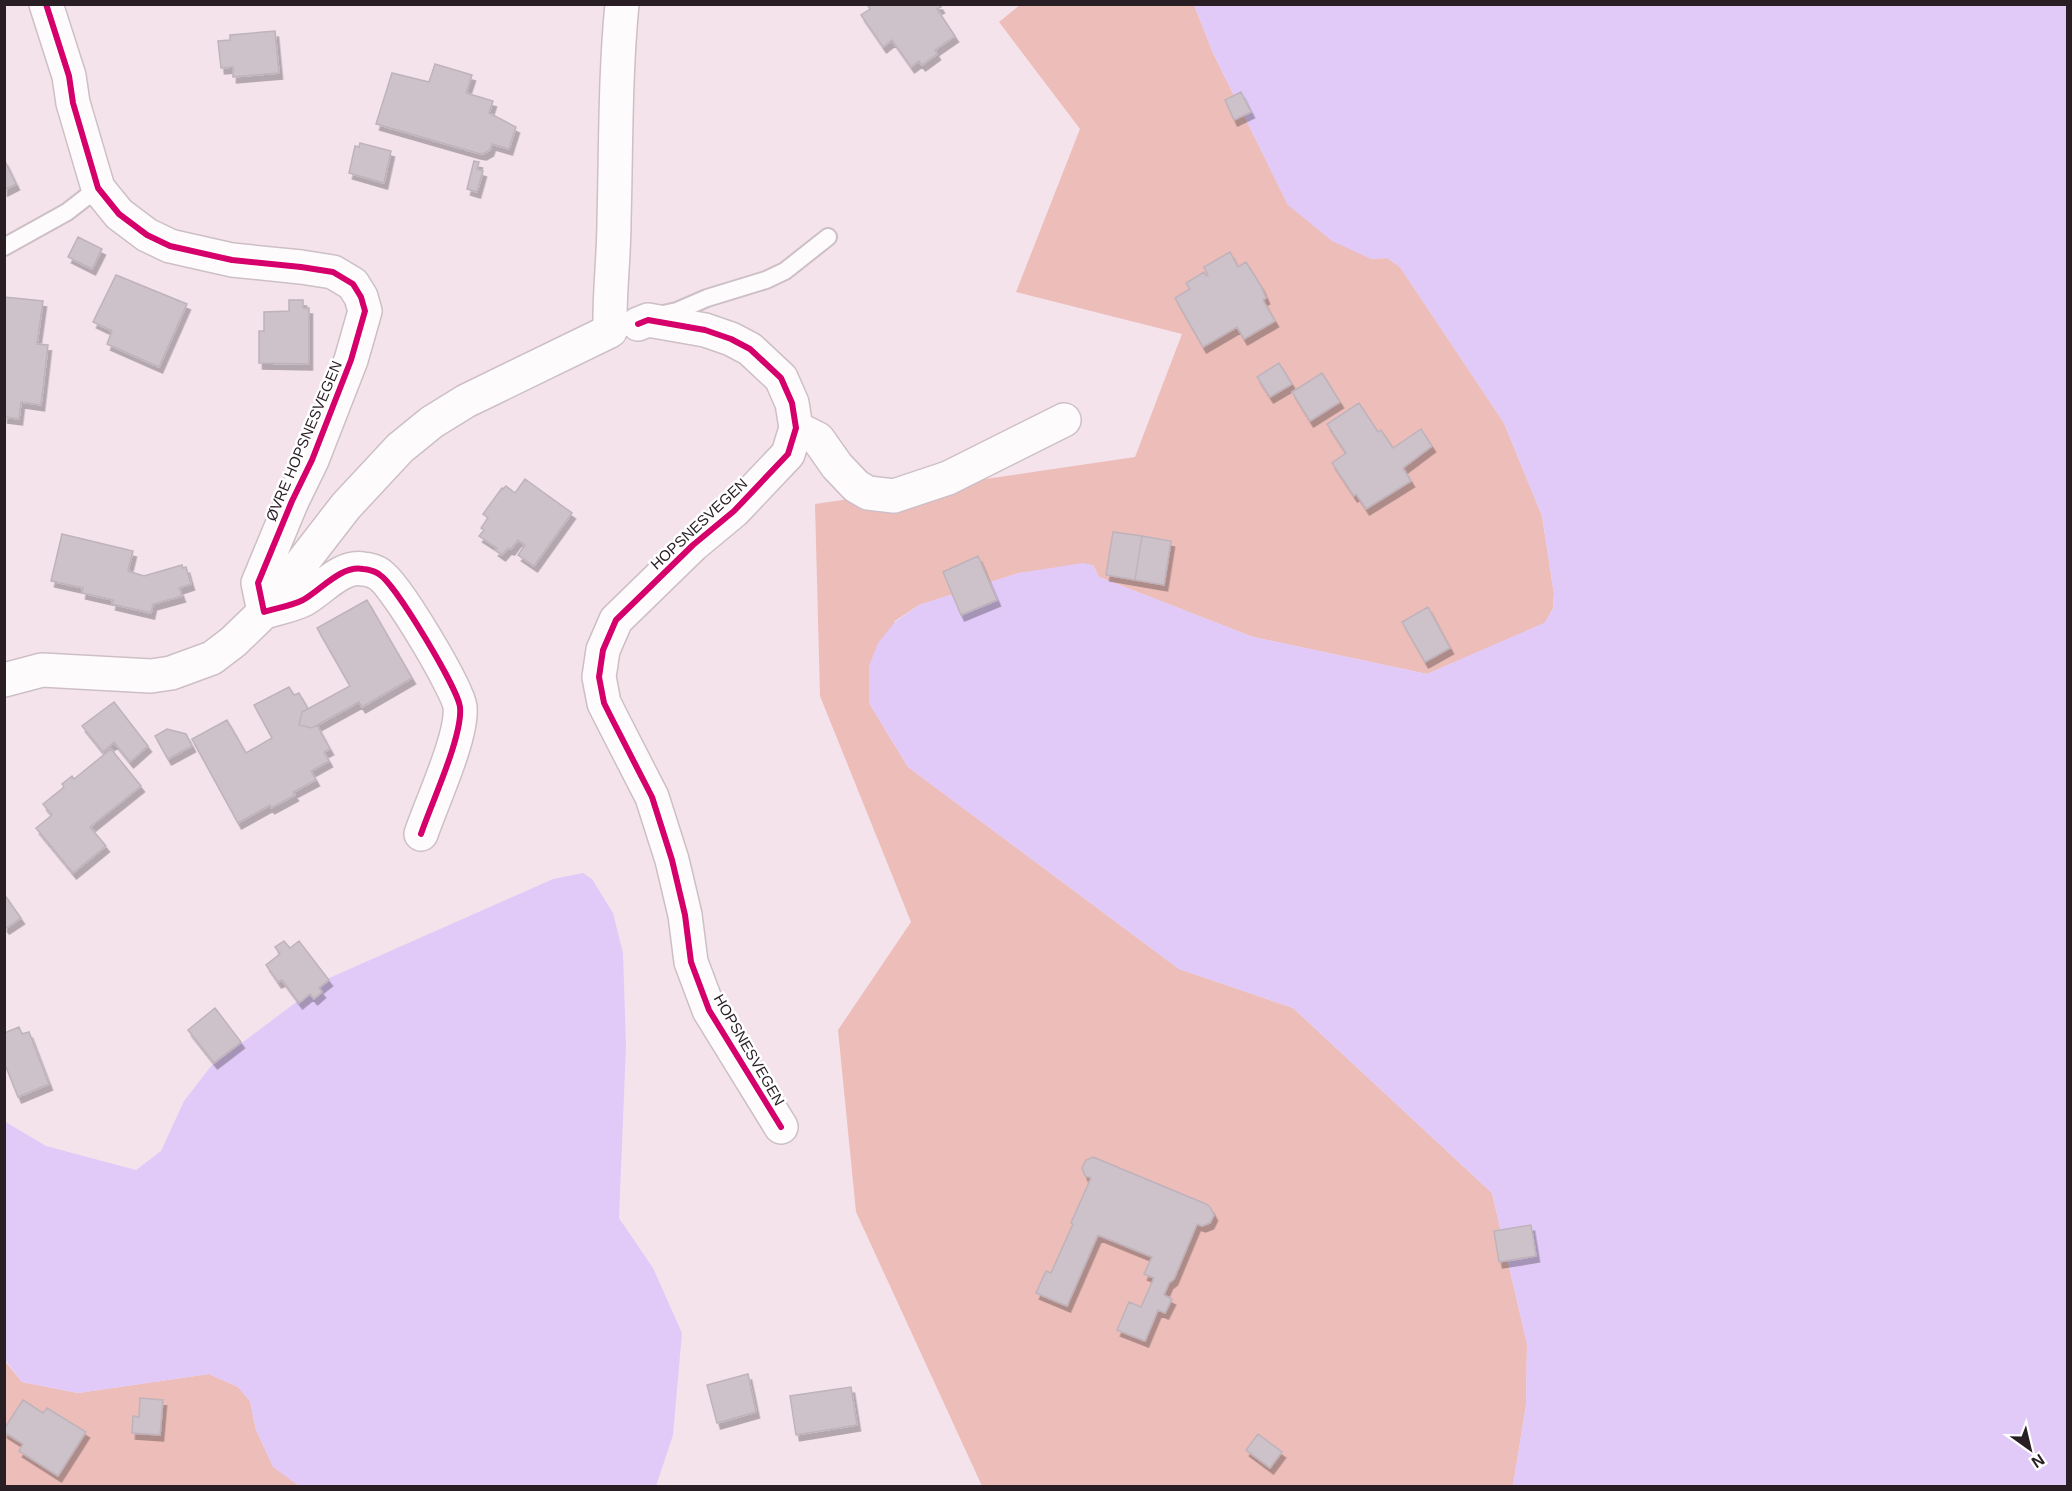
<svg xmlns="http://www.w3.org/2000/svg" width="2072" height="1491" font-family="Arial,sans-serif">
	<style>
		.forest { fill: #ecbdb9 }
		.water { fill: #e1caf8 }
		.building { fill: #cec2ca; stroke: #bfb3bb; stroke-width: 1.5; filter: url(#shadow) }
		.lines { fill: none; stroke-linecap: round; stroke-linejoin: round }
		.service-casing { stroke: #cdbfc6; stroke-width: 20 }
		.minor-casing { stroke: #cdbfc6; stroke-width: 36 }
		.service { stroke: #fefbfc; stroke-width: 16 }
		.minor { stroke: #fefbfc; stroke-width: 33 }
		.cycleway-casing { stroke: #fff; stroke-width: 10 }
		.cycleway { stroke: #d6006c; stroke-width: 6 }
		.labels { text-anchor: middle; stroke-width: 5; stroke-linejoin: round; paint-order: stroke }
		.street-label { font-size: 15px; fill: #291e24; stroke: #fff }
	</style>
	<defs>
		<filter id="shadow"><feDropShadow dx="3.5" dy="6" stdDeviation="0" flood-color="#0004"/></filter>
	</defs>
	<rect width="100%" height="100%" fill="#f5e3ec"/>
	<!-- forest -->
	<path class="forest" d="M1020,5H1194L1213,53L1288,205L1371,259L1387,258L1400,267L1504,423L1542,516L1554,594L1553,608L1545,623L1427,674L1253,637L1099,577L1093,565L1019,573L919,605L895,621L869,703L908,767L1179,969L1293,1008L1492,1193L1527,1344L1526,1405L1513,1486H982L856,1212L838,1030L911,922L820,696L815,504L1135,457L1182,334L1016,292L1080,129L999,22Z
		M4,1360L22,1382L78,1393L209,1374L238,1387L250,1401L256,1430L273,1466L299,1486H5Z"/>
	<!-- water -->
	<path class="water" d="M1194,5H2067V1486H1513L1526,1405L1527,1344L1492,1193L1293,1008L1179,969L908,767L869,703V666L878,643L895,622L919,605L1019,573L1083,563L1093,565L1099,577L1253,637L1427,674L1544,623L1553,609L1554,594L1542,516L1504,423L1400,267L1387,258L1371,259L1332,241L1288,205L1213,53Z
		M583,873L592,879L613,913L623,953L626,1046L619,1218L653,1268L682,1333L673,1435L656,1486H299L273,1467L256,1430L250,1401L238,1387L209,1374L78,1393L22,1382L5,1360L4,1121L46,1146L136,1170L161,1151L184,1101L211,1066L327,979L553,879Z"/>
	<!-- building -->
	<path class="building" d="M867,4H939L941,7L937,9L955,36L935,50L937,54L922,65L919,61L911,67L892,40L883,47L861,15L870,9Z
		M275,31L279,73L233,77V67L221,68L218,41L230,40V35Z
		M435,64L472,75L466,93L493,101L489,113L516,127L509,149L492,144L490,150L483,154L477,153L376,124L392,73L429,82Z
		M1241,92L1251,112L1234,120L1225,100Z
		M360,143L391,151L384,183L349,173L355,146L359,147Z
		M4,159L16,184L4,190Z
		M474,161L479,162L477,169L483,171L477,192L467,189Z
		M78,237L102,249L92,269L68,257Z
		M1230,252L1238,267L1246,262L1261,286L1266,298L1263,300L1275,321L1244,339L1237,327L1203,347L1175,298L1190,289L1186,283L1204,272L1206,276L1208,275L1204,267Z
		M116,275L187,304L159,367L107,344L112,331L93,322Z
		M4,297L43,301L37,344L48,345L41,405L21,402L19,419L4,417Z
		M289,300H303V308H309V364L259,363V331H264V312L289,311Z
		M1279,363L1292,384L1270,397L1257,377Z
		M1322,373L1340,402L1310,421L1292,392Z
		M1359,403L1378,432L1381,430L1393,448L1421,429L1432,446L1403,468L1411,481L1366,509L1356,494L1354,496L1332,463L1346,453L1327,424Z
		M525,479L572,513L534,566L518,555L525,545L518,540L511,549L508,548L502,555L495,550L497,548L479,536L484,530L481,528L488,518L483,514L502,488L503,489L506,486L515,493Z
		M1113,532L1142,536L1135,580L1106,575Z
		M62,534L133,551L128,571L144,576L182,565L183,568L186,567L191,584L179,588L182,596L153,604L151,613L112,604L113,600L82,593L83,588L51,581Z
		M1142,536L1171,541L1164,585L1135,580Z
		M978,556L997,600L961,615L943,572Z
		M367,600L412,678L362,707L359,702L312,728L299,725L302,712L350,686L317,628Z
		M1428,607L1450,648L1425,662L1402,622Z
		M289,687L294,695L299,693L308,709L302,712L299,725L312,728L317,725L330,749L324,752L329,761L311,771L316,780L293,792L295,795L271,808L270,805L238,823L192,739L227,720L246,753L272,738L254,705Z
		M114,702L148,746L130,762L114,742L103,752L82,726Z
		M167,729L186,734L192,746L168,759L155,736Z
		M111,749L141,786L90,827L106,846L73,873L36,828L52,815L43,804L64,787L62,784L72,776L74,779Z
		M4,894L21,918L6,928L4,926Z
		M284,941L290,948L299,941L329,980L319,988L322,992L314,999L310,994L299,1003L282,980L278,982L266,965L280,954L275,947Z
		M215,1008L241,1042L214,1063L188,1030Z
		M19,1027L22,1034L29,1032L49,1084L18,1097L4,1062V1033Z
		M1093,1157L1206,1204L1210,1207L1214,1215L1210,1223L1202,1226L1197,1224L1174,1279L1169,1283L1164,1295L1172,1299L1165,1313L1158,1310L1145,1341L1117,1330L1129,1302L1141,1307L1154,1278L1144,1274L1152,1257L1098,1235L1067,1306L1036,1293L1046,1271L1051,1273L1073,1224L1071,1223L1091,1178L1085,1176L1082,1168L1086,1160Z
		M1531,1225L1536,1256L1499,1262L1494,1231Z
		M748,1374L756,1412L717,1423L707,1385Z
		M851,1387L857,1425L796,1435L790,1396Z
		M140,1398L163,1400L160,1435L132,1433L133,1416L139,1417Z
		M23,1400L43,1413L47,1408L86,1432L58,1476L19,1451L23,1444L4,1432V1429Z
		M1258,1434L1282,1452L1270,1468L1246,1450Z"/>
	<g class="lines">
		<!-- service casing -->
		<g class="service-casing">
			<path id="service" d="M4,247L67,212L98,188
				M659,315L677,311L707,298L766,280L785,271L828,237"/>
		</g>
		<!-- minor casing -->
		<g class="minor-casing">
			<path id="minor" d="M46,4L69,76L73,103L98,188L119,214L147,235L170,246L232,260L301,267L333,272L353,284L361,297L365,311L351,360L312,460L292,501L258,583L264,612C277,608 291,606 303,600C321,590 341,565 363,569C368,569 377,572 380,575C396,585 458,689 460,707C463,736 431,804 421,834
				M638,324L648,320L705,330L731,339L750,349L781,378L792,403L796,428L788,454L734,511L693,545L616,620L603,650L599,677L604,703L611,717L652,797L672,860L685,915L691,962L709,1010L781,1127
				M796,428L818,439L837,466L856,486L868,493L894,496L948,478L1064,420
				M4,680L42,670L151,676L171,673L212,658L233,642L264,612L346,506L400,448L432,422L466,401L610,331C609,294 614,258 614,221C616,148 615,76 622,4"/>
		</g>
		<!-- service -->
		<use href="#service" class="service"/>
		<!-- minor -->
		<use href="#minor" class="minor"/>
		<!-- cycleway casing -->
		<g class="cycleway-casing">
			<path id="cycleway" d="M46,4L69,76L73,103L98,188L119,214L147,235L170,246L232,260L301,267L333,272L353,284L361,297L365,311L351,360L312,460L292,501L258,583L264,612C277,608 291,606 303,600C321,590 341,565 363,569C368,569 377,572 380,575C396,585 458,689 460,707C463,736 431,804 421,834
				M638,324L648,320L705,330L731,339L750,349L781,378L792,403L796,428L788,454L734,511L693,545L616,620L603,650L599,677L604,703L611,717L652,797L672,860L685,915L691,962L709,1010L781,1127"/>
		</g>
		<!-- cycleway -->
		<use href="#cycleway" class="cycleway"/>
	</g>
	<g class="labels">
		<!-- street labels -->
		<g class="street-label">
			<text transform="translate(304 441) rotate(-67)" y="5">ØVRE HOPSNESVEGEN</text>
			<text transform="translate(699 524) rotate(-43)" y="5">HOPSNESVEGEN</text>
			<text transform="translate(749 1050) rotate(60)" y="5">HOPSNESVEGEN</text>
		</g>
	</g>
	<!-- border -->
	<rect width="2072" height="1491" fill="none" stroke="#291e24" stroke-width="12"/>
	<!-- north arrow -->
	<g transform="translate(2030 1449) rotate(146)" stroke="#ffffff" stroke-width="4.5" paint-order="stroke">
	<path d="M0-4.5L10 22L0 15L-10 22Z" fill="#291e24"/>
	<text y="-9" font-size="16" font-weight="bold" text-anchor="middle" fill="#291e24">N</text>
	</g>
</svg>
